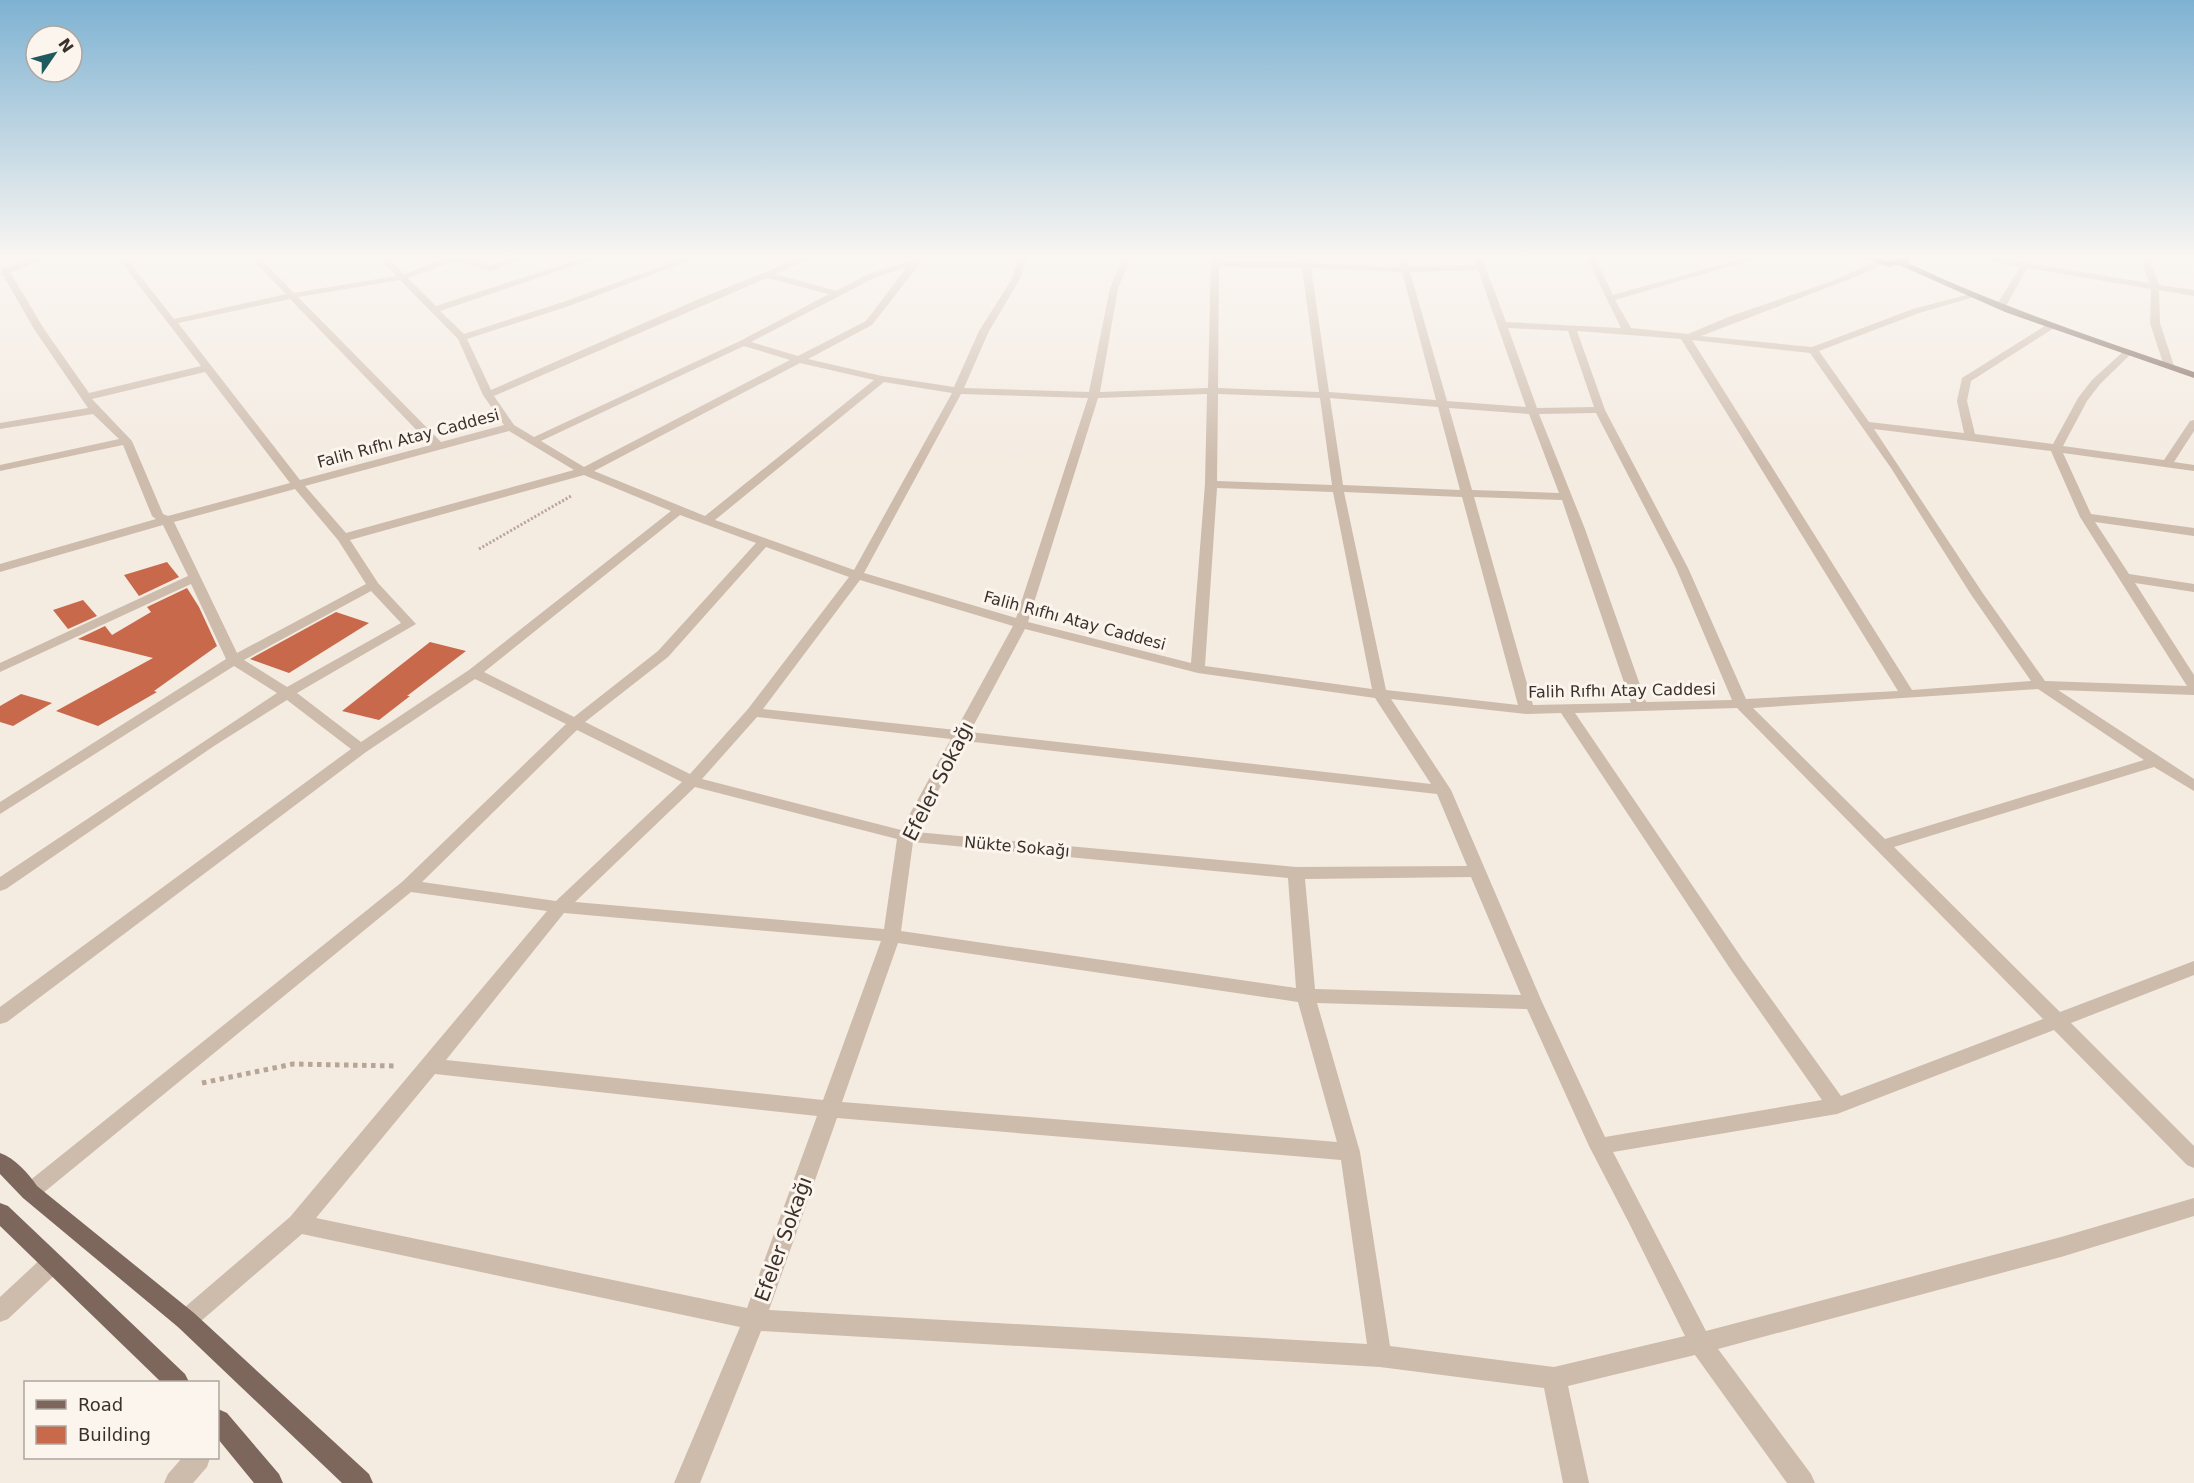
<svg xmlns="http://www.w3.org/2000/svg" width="2194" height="1483" font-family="'DejaVu Sans',sans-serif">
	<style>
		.building { fill: #c8694b }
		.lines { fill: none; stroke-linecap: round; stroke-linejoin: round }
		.path-far1 { stroke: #b9a596; stroke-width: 3; stroke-dasharray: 2 2; stroke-linecap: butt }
		.path { stroke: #b9a596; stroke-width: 5; stroke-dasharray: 4.5 4.5; stroke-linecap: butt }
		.minor { fill: #cdbbac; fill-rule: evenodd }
		.major { fill: #7d675c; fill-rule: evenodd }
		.labels { text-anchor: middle; stroke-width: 6; stroke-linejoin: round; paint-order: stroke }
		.street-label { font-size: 16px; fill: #3b302b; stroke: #fbf5ee }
		.near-street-label { font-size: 20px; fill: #3b302b; stroke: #fbf5ee }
	</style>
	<rect width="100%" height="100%" fill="#f4ebe1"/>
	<!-- building -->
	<path class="building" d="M167,562L179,577L139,596L124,575Z
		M187,588L199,607L217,646L154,691L157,692L98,726L56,711L153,658L78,639L105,626L112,635L151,612L147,607Z
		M83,600L97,616L68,629L53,610Z
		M336,612L369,623L289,673L250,659Z
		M430,642L466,651L407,696H410L379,720L342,711Z
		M21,694L52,703L13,726L0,722V706Z"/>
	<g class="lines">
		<!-- path-far1 -->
		<path class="path-far1" d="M479,549L571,496"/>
		<!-- path -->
		<path class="path" d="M202,1083L293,1064L396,1066"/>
		<!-- minor -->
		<path class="minor" d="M37,258H50L10,272L44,329L89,393L201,366L118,258H126L174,319L286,294L251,258H260L294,293L396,276L379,258H388L404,274L446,258H465L491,265L512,258H524L491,271L455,261L408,278L436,306L583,258H596L440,311L464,334L563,302L684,258H696L569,306L467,339L491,390L699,299L800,258H812L775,274L836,291L868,274L921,258V262L872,325L808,359L882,376L954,387L979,331L1012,279L1019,258H1027L1020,279L989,331L964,388L1089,392L1110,288L1123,258H1131L1118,288L1100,392L1208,388L1211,258H1219V261L1301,262V258H1309L1310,263L1400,267L1398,258H1406L1409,267L1476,265L1474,258H1482L1506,322L1621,328L1587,258H1595L1613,295L1745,258H1758L1615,300L1631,328L1688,334L1731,316L1830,282L1881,259L1885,262L1884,264L1860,275L1701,336L1812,347L1913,309L1974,293V297L1919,313L1819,351L1869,422L1964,433L1957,401L1962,378L2048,324H2054V328L1971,381L1967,401L1975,434L2053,444L2078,398L2092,380L2125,350H2131V354L2100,384L2087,401L2063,446L2164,460L2190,421L2194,420V431L2174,462L2194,465V471L2063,453L2091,514L2194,528V536L2095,522L2129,574L2194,584V592L2135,583L2194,675V695L2058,690L2194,779V791L2154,767L1894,847L2060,1012L2194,961V975L2071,1023L2194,1146V1168L2187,1165L2054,1030L1837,1114L1613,1152L1706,1331L2061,1237L2194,1198V1216L2061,1257L1718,1349L1811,1474L1815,1483H1787L1695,1355L1568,1386L1589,1483H1563L1544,1388L1380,1367L761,1331L700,1483H674L740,1327L302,1234L194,1327L186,1330L178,1327L175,1320L178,1313L290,1217L547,911L411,892L37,1198L30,1201L23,1198L19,1192L23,1186L402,882L566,724L475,679L366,752L7,1022L0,1024V1007L351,749L287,700L214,746L6,889L0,891V877L277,693L234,666L0,814V802L226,659L191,584L0,672V663L188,576L163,525L0,572V564L156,519L152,516L123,445L0,471V465L119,439L93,414L0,429V423L88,408L34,329L3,275L0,276L2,269ZM907,267L866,321L798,356L751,342L874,278ZM1219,267L1302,268L1319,392L1218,388ZM1311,268L1402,272L1436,400L1329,392ZM1478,270L1526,407L1447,401L1410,272ZM767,278L829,294L740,341L534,437L514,425L494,396ZM400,280L458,339L483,395L504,425L441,442L298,297ZM290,299L431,445L300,480L178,323ZM1508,328L1568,331L1594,407L1537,408ZM1577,331L1681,339L1898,691L1746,699L1688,568L1605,410ZM1692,340L1810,353L1891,468L1970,593L2031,681L1912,690ZM744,346L790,360L584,467L541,441ZM800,363L874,380L705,516L594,471ZM205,372L290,483L168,516L163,514L132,441L92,399ZM884,382L952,393L854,570L715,520ZM961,394L1088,398L1016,618L864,573ZM1207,394L1205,484L1191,663L1028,622L1098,398ZM1218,394L1320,398L1332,485L1217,481ZM1330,398L1438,407L1460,490L1343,485ZM1449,408L1529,414L1559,493L1472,490ZM1596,413L1676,568L1732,700L1646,702L1585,529L1539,414ZM1874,429L2051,451L2080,517L2187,686L2045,681L1982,592ZM509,431L574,470L346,533L305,486ZM584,475L671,511L469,670L361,742L297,693L416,624L378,583L350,540ZM1217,488L1333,492L1372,689L1205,666ZM295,489L338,540L366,584L237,653L174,522ZM1344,492L1462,497L1518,705L1386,690ZM1474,497L1562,500L1631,703L1533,705ZM680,515L756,543L658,651L574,717L484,672ZM766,547L849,577L748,709L690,774L585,722L668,657ZM860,580L1013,626L956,730L763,709ZM371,591L401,623L287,687L244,660ZM1025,629L1198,673L1375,698L1431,784L970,732ZM2038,689L2144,760L1885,839L1753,708ZM1391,699L1527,714L1561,713L1731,970L1822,1100L1605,1137L1542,1002L1451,790ZM1737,708L2043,1019L1841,1096L1743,960L1575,713ZM757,717L951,739L901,830L702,779ZM577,730L682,782L556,901L422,882ZM965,741L1437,794L1467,866L1296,867L916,832ZM695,787L897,839L884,929L575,902ZM913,842L1288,878L1296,988L901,931ZM1471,877L1521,995L1315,989L1305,879ZM564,913L881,941L823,1100L446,1060ZM898,943L1298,1002L1337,1142L842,1102ZM1317,1003L1527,1009L1589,1146L1629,1223L1685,1336L1554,1367L1390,1346L1360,1152ZM435,1074L817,1116L747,1308L316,1218ZM837,1118L1341,1160L1367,1344L769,1310Z
			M1977,258H1997L2149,283L2141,258H2149L2159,285L2194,290V296L2159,290L2160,323L2174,366L2169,369L2164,366L2150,323L2151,289L2027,268L2006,306L2001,309L1996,306L2020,267Z
			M51,1254L59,1257L62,1264L59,1271L8,1319L0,1322V1297L43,1257Z
			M182,1458H210L207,1467L193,1483H164L168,1474Z"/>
		<!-- major -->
		<path class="major" d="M1865,258H1878L1888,261L1910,258L1908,263C2001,307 2097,339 2194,372V378L2005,312L1899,265L1888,267Z
			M0,1153C16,1159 28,1173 37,1186L194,1313L369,1474L373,1483H342L178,1327L23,1198L0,1174Z
			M0,1203L8,1206L185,1374L189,1382H161L0,1226Z
			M218,1409L227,1413L279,1474L283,1483H254L218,1439Z"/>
	</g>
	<!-- sky -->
	<linearGradient id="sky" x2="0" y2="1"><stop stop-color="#7eb2d2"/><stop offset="0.55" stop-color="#faf6f2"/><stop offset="1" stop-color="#faf6f2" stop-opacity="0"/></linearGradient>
	<rect width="2194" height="466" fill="url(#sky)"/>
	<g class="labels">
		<!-- street labels -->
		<g class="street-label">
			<text transform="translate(408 438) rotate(-15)" y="6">Falih Rıfhı Atay Caddesi</text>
			<text transform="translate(1075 620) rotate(15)" y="6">Falih Rıfhı Atay Caddesi</text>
			<text transform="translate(1622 690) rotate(-1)" y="6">Falih Rıfhı Atay Caddesi</text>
			<text transform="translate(1017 846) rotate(5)" y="6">Nükte Sokağı</text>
		</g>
		<!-- near-street labels -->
		<g class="near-street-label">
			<text transform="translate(938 781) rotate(-63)" y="7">Efeler Sokağı</text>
			<text transform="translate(783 1239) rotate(-70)" y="7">Efeler Sokağı</text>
		</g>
	</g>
	<!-- legend -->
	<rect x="24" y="1381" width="195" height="78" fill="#fbf5ee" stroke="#aea6a0" stroke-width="1.5"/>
	<rect x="36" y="1400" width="30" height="9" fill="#7d675c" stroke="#aea6a0" stroke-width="1.5"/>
	<text x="78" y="1411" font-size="18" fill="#3b302b">Road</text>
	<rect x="36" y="1426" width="30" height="18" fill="#c8694b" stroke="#aea6a0" stroke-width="1.5"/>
	<text x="78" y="1441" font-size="18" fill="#3b302b">Building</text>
	<!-- north arrow -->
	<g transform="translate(54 54) rotate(55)"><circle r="28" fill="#fbf5ee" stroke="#aea6a0" stroke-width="1.5"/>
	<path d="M0-4.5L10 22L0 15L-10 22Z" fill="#1f5a5e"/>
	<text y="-9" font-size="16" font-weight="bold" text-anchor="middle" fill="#3b302b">N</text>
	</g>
</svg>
